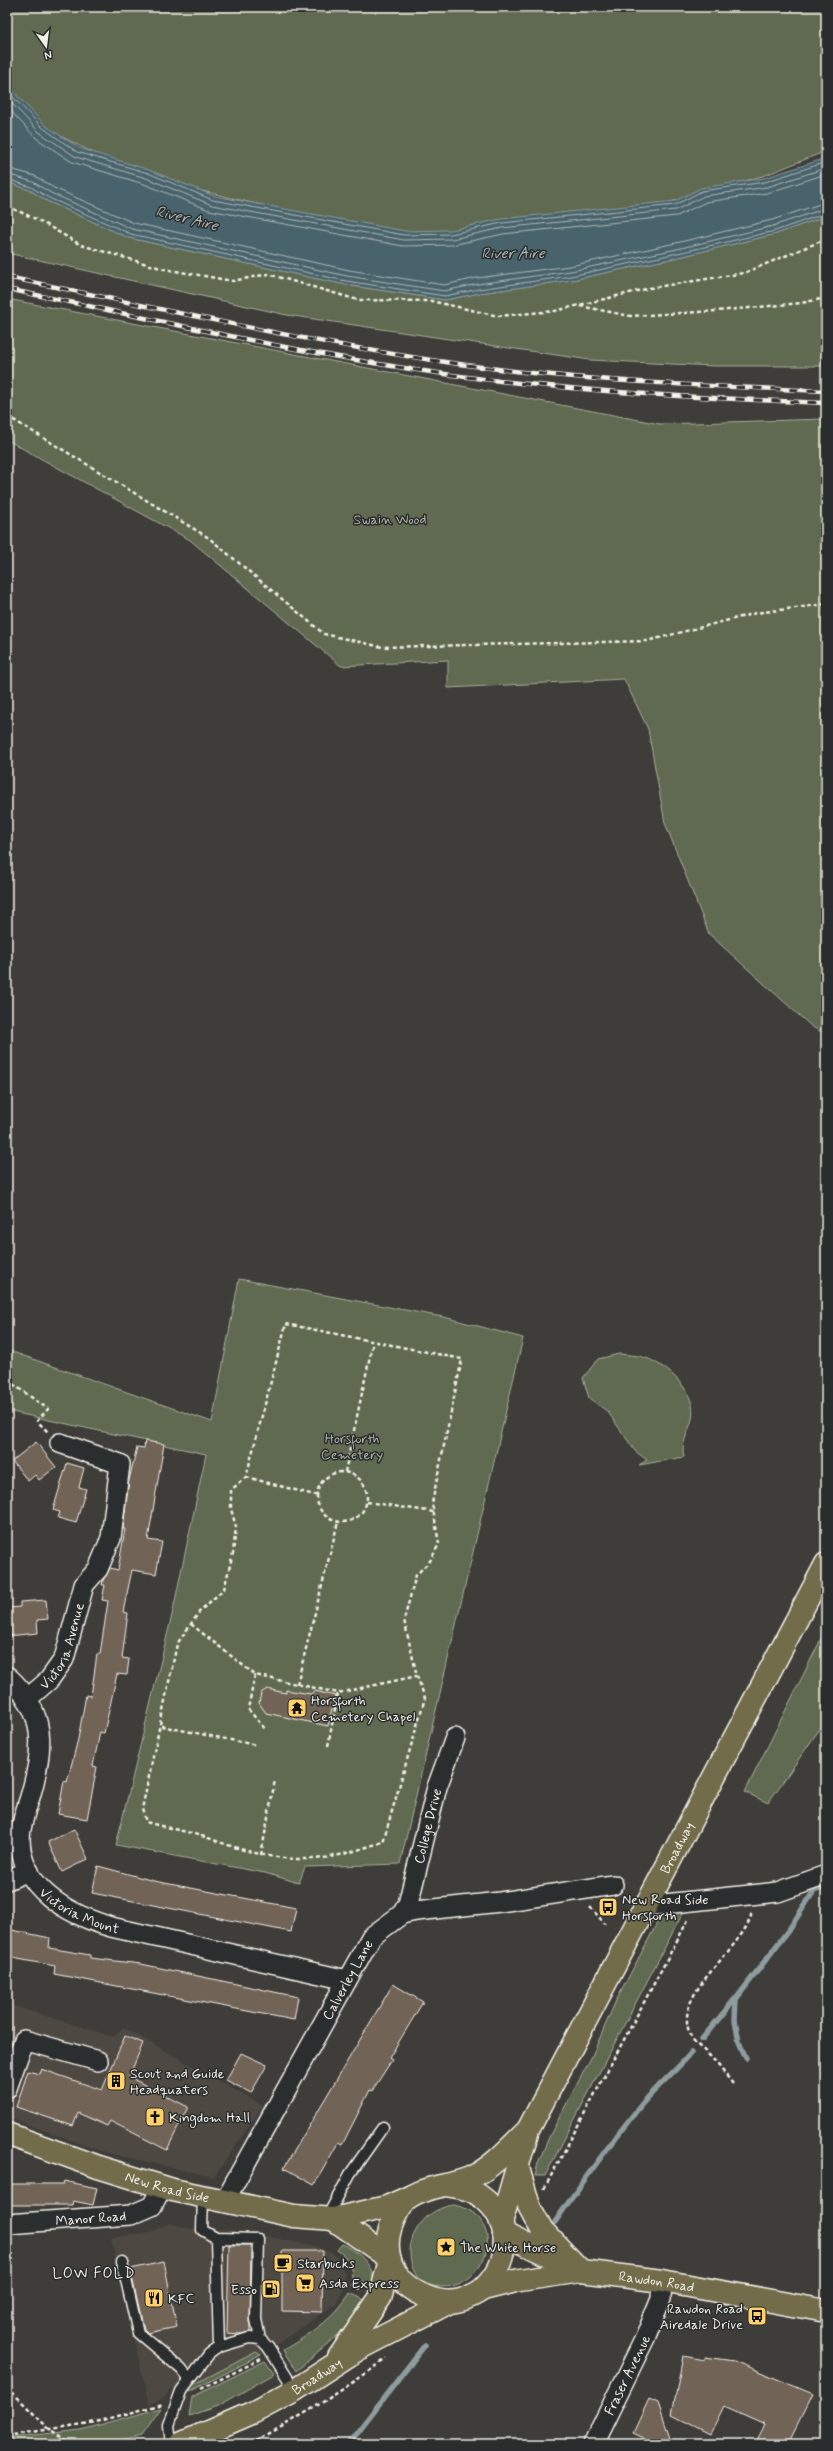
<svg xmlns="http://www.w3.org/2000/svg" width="833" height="2451" font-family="Mynerve,sans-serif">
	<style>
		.built { fill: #4e4843 }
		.green { fill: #5e6a51; stroke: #a9ae9c }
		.water { fill: #48636c; stroke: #8d9c9e }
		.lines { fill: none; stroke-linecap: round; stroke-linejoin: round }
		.shore { stroke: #afb8b6; stroke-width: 1 }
		.stream { stroke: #8d9c9e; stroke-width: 5.5 }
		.building { fill: #716357; stroke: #f4f1e8 }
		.service-casing { stroke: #f4f1e8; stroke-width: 13 }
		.minor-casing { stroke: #f4f1e8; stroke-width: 22 }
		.primary-casing { stroke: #f4f1e8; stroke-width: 25 }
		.trunk-casing { stroke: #f4f1e8; stroke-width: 25 }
		.path { stroke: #f4f1e8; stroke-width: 2.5; stroke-dasharray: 4 3; stroke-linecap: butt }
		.service { stroke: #2a2d2e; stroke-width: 10 }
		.minor { stroke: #2a2d2e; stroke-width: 19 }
		.primary { stroke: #726c4b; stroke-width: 22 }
		.trunk { stroke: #726c4b; stroke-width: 22 }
		.rail-casing { stroke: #f4f1e8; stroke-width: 4.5 }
		.rail { stroke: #2a2d2e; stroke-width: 3; stroke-dasharray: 9; stroke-linecap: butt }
		.labels { text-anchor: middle; stroke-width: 3; stroke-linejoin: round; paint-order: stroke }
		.park-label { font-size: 14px; fill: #b0b4a4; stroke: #2a2d2e }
		.street-label { font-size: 14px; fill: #f4f1e8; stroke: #2a2d2e }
		.poi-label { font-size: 14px; fill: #f4f1e8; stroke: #2a2d2e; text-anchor: start }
		.water-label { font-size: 15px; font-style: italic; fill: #afb8b6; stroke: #2a2d2e }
		.neighbourhood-label { font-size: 15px; letter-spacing: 1px; fill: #f4f1e8; stroke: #2a2d2e }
	</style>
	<rect width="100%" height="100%" fill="#3f3d3a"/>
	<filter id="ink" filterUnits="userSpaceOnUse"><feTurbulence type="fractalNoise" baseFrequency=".025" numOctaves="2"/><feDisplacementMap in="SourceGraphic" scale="8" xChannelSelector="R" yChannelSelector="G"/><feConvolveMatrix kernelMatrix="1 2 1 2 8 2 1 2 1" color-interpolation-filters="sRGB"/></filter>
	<g filter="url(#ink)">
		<!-- built -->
		<path class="built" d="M7,2004L114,2037L123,2027L263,2106L214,2177L104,2152L7,2117Z
			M169,2223L186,2228L247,2232L317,2247L334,2254L339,2260L345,2275L343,2291L335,2304L261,2355L256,2352L191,2386L171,2388L164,2398L149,2404L111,2238L155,2231Z"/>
		<!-- green -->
		<path class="green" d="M7,7H826V151L766,175L607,220L466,244L282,210L139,176L7,109Z
			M7,182L30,190L47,201L129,238L346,285L445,300L480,293L572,280L679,257L776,234L826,216V366H714L590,360L287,315L7,253Z
			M7,299L660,424L826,419V1034L812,1027L709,934L665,823L648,729L624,679L448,688V660L341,666L190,540L7,440Z
			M239,1279L448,1318L523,1338L400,1864L305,1867L299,1883L265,1873L116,1845L172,1615L206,1454L7,1411V1350L212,1422Z
			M619,1354C627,1355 638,1355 646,1358C668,1366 698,1393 692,1419C689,1432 680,1444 684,1457L639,1465L647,1460L635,1451L608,1412L589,1398L583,1378L598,1359Z
			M826,1629V1720L768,1803L745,1792Z
			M665,1908L685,1909L545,2176H535L538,2163L550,2135L592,2056L615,2003Z
			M455,2205C513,2218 485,2296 434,2286C428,2285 421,2283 418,2278C397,2248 420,2208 455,2205Z
			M342,2244C356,2249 378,2268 372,2285L352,2280C352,2266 349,2258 337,2250Z
			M350,2293L367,2301L338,2336L296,2371L283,2350C309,2335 333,2320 350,2293Z
			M256,2352L261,2355L189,2392L191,2386Z
			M265,2361L274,2374L220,2405L189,2416L192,2397Z
			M161,2408L142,2435L106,2444H7V2438L81,2430Z"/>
		<!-- water -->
		<path class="water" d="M7,85L46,126L79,148L149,170L214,196L405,231L451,230L501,219L675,201L701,188L764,178L826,158V216L776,234L679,257L572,280L480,293L445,300L346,285L129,238L47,201L30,190L7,182Z"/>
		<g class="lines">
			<!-- shore -->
			<path class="shore" d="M7,91L43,128L77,152L148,173L213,200L404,235L451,234L502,223L675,205L702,191L765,182L826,162
				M7,98L39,132L76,157L146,178L212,205L404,240L452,239L502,228L676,210L704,196L767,187L826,168
				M7,107L36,138L72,162L144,184L209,210L403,246L452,245L503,234L677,216L706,202L767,193L826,174
				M7,168L35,176L54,188L134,223L349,270L444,285L477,278L570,266L676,243L772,220L826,202
				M7,174L33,182L51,193L132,229L347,276L444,291L478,284L571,271L677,249L773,226L826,208
				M7,179L31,187L49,198L131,234L346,281L445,296L479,289L571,276L678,253L775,231L826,213"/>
			<!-- stream -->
			<path class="stream" d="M702,2039L735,1999
				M746,2058L739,2042L735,2020L736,1999L790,1928L814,1891L826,1887
				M555,2222C583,2181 611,2142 642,2104C657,2086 676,2071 691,2053
				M348,2444L425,2345"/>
		</g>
		<!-- building -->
		<path class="building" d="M145,1441L164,1444L148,1540L162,1542L156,1574L132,1570L123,1612L128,1613L122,1658L129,1659L127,1675L117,1674L104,1733L100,1732L93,1766L97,1767L87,1819L58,1814L64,1781L67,1782L78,1739L86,1695L91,1696L97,1654H100L108,1601L102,1600L105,1585H102L103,1580L110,1568L118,1570L125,1529H123L129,1480L137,1447L144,1448Z
			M36,1442L56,1467L39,1480L35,1475L28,1481L12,1461Z
			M67,1463L84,1468L79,1487L86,1489L76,1523L58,1518L60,1512L53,1510Z
			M46,1600L48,1619L37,1620L38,1633L7,1636V1608L20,1607V1602Z
			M267,1689L286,1693V1690L311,1694L315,1691L335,1696L328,1726L266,1713L259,1703L261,1693Z
			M74,1829L88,1859L62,1872L48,1842Z
			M98,1866L154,1881L296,1908L291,1932L92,1893Z
			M7,1929L50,1938L49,1948L90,1955V1958L141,1964L298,1997L294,2020L54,1974L55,1966L7,1957Z
			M393,1984L423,2002L389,2058L392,2060L372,2091L370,2090L342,2145L338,2143L314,2185L284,2168Z
			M125,2036L143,2043L129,2077L188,2107L167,2150L110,2121L107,2126L78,2113L73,2126L16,2107L28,2071L39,2074L41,2069L102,2090Z
			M241,2053L267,2065L251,2093L226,2080Z
			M64,2181L97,2188L93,2205L73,2201L72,2205H7V2184H63Z
			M229,2245H251L250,2332L241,2334L227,2333Z
			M282,2251H323L322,2312L282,2311Z
			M164,2262L177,2327L148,2333L144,2329L130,2269Z
			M683,2356L705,2360V2357L734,2361L813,2394L788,2444H755L765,2424L724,2406L710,2434L672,2415Z
			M649,2399L658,2403L672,2444H657L633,2433Z"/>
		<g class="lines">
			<!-- service casing -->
			<g class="service-casing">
				<path id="service" d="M203,2197L202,2230L216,2238L258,2239L256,2319L260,2339
					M326,2219L350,2174L383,2127
					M216,2238L219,2347
					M122,2262L138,2333L181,2369L189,2379
					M171,2444L169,2425L181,2391L209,2354L219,2347L249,2338L260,2339L268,2347L295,2390"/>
			</g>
			<!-- minor casing -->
			<g class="minor-casing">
				<g id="minor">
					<path id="s1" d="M7,1676C48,1712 44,1750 30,1797C26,1810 20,1825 20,1839C21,1889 68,1914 111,1927L347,1980"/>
					<path id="s2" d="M27,1699L49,1680L64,1659L84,1585L98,1569L111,1538L120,1464L60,1443"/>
					<path d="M7,1880L29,1871"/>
					<path d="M645,1906L778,1892L826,1875"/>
					<path id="s3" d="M402,1914L408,1904L437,1787L455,1738"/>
					<path d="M7,2088L24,2040L98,2061"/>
					<path id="s4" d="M225,2200L371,1937L402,1914L416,1911L500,1902L613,1885"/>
					<path id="s5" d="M7,2224L131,2215L152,2206L162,2187"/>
					<path id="s6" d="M593,2444L645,2338L661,2299L662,2281"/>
				</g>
			</g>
			<!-- primary casing -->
			<g class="primary-casing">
				<g id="primary">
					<path id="s7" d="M7,2134L98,2167L173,2190L294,2216L333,2219L387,2207L414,2195"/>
					<path d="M518,2168L529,2206L542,2230L581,2271"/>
					<path d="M333,2219L389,2258"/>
					<path d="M504,2234L569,2265"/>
					<path id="s8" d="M483,2289L520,2280L581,2271L662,2281L826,2311"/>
				</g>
			</g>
			<!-- trunk casing -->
			<g class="trunk-casing">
				<g id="trunk">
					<path d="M447,2185C456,2187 467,2188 474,2192C512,2214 514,2258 484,2288C480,2292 475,2294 471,2296C456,2304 442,2303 427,2297C388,2282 377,2245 399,2209C415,2183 450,2189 474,2176C495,2165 510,2147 527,2131"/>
					<path id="s9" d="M501,2223L528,2130L826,1564"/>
					<path d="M339,2357L380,2298L390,2260"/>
					<path id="s10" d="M180,2444L254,2412L295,2390L357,2350L450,2302"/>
				</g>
			</g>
			<!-- path -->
			<path class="path" d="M7,206L38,220L81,245L164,269L233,281L268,274L358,300L431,301L498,316L555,311L650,288L744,273L826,239
				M580,306L630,316L717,311L801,303L826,298
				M7,416L209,538L324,634L382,647L647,641L756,613L826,604
				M286,1324L462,1359L432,1503L439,1544L430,1561L416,1575L404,1620L417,1676L425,1698L383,1842C359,1849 335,1859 309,1859C275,1860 243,1851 211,1839C190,1832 167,1828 146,1822L142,1809L177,1644L200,1611L224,1589L233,1553L236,1527L231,1509V1490L246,1477Z
				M7,1380L48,1409L37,1421L48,1432
				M345,1472L373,1342
				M317 1497a25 25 0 1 1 50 0a25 25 0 1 1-50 0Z
				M246,1477L318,1496
				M367,1502L434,1512
				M191,1624L255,1675L338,1693L417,1676
				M255,1675L248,1709L266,1730
				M297,1684L338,1522
				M161,1726L256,1745
				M328,1746L338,1693
				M261,1855L275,1780
				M590,1907L605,1924
				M733,2084C725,2074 718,2064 709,2055C704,2050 698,2046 694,2041C663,1996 743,1953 752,1912
				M544,2189L688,1920
				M351,2284L363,2290
				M7,2387L47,2427L71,2444
				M201,2389L261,2359
				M7,2436L96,2422L163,2404
				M249,2444C297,2420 342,2391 386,2359"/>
			<!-- service -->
			<use href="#service" class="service"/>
			<!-- minor -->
			<use href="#minor" class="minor"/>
			<!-- primary -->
			<use href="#primary" class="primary"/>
			<!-- trunk -->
			<use href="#trunk" class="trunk"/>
			<!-- rail casing -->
			<g class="rail-casing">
				<path id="rail" d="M7,277C155,307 303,342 452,363C576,381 701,386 826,391
					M7,289C155,319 303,355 452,375C577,392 701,398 826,403"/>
			</g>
			<!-- rail -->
			<use href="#rail" class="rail"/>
		</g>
	</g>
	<!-- icons -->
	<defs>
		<g id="temple-square" transform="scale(1)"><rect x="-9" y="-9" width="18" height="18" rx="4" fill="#ffd166" stroke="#2a2d2e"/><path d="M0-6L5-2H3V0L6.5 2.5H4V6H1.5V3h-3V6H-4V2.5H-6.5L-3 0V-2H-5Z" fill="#111"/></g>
		<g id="bus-square" transform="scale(1)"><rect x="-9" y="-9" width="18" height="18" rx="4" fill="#ffd166" stroke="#2a2d2e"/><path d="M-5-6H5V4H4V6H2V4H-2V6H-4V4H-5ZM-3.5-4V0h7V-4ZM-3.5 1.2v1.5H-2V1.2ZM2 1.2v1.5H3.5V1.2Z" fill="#111"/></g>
		<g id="building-square" transform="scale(1)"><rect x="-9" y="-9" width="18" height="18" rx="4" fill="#ffd166" stroke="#2a2d2e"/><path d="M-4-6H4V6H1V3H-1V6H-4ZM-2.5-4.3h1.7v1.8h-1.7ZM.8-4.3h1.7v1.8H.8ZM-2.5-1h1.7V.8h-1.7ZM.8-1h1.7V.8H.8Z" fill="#111"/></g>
		<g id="church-square" transform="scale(1)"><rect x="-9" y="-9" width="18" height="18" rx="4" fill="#ffd166" stroke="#2a2d2e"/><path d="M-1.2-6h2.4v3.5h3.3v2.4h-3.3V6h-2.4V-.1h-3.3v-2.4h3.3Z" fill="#111"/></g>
		<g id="sight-square" transform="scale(1)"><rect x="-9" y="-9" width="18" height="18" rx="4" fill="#ffd166" stroke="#2a2d2e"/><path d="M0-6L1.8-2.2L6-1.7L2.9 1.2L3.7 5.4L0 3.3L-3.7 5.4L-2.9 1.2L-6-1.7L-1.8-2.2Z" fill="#111"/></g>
		<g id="cafe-square" transform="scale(1)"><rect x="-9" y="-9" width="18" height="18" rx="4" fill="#ffd166" stroke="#2a2d2e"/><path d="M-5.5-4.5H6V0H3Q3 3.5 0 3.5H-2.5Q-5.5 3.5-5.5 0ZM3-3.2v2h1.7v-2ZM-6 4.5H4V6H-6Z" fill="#111"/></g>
		<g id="supermarket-square" transform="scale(1)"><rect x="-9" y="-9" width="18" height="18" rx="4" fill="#ffd166" stroke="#2a2d2e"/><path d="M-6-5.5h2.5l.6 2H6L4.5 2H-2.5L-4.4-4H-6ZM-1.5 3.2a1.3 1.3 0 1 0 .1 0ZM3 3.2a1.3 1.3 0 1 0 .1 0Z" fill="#111"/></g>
		<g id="fuel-square" transform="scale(1)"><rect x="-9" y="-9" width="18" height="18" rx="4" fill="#ffd166" stroke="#2a2d2e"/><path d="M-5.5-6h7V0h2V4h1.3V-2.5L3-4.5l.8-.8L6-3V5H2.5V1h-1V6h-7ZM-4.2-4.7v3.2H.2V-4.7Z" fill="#111"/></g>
		<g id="restaurant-square" transform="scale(1)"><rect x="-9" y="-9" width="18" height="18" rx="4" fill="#ffd166" stroke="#2a2d2e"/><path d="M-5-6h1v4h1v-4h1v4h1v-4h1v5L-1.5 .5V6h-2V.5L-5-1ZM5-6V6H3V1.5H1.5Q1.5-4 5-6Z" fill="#111"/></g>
	</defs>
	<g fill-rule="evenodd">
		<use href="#temple-square" x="297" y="1708"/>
		<use href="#bus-square" x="608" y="1907"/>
		<use href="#building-square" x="116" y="2081"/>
		<use href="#church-square" x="155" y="2117"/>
		<use href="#sight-square" x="446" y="2247"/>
		<use href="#cafe-square" x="283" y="2263"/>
		<use href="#supermarket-square" x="305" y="2283"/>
		<use href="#fuel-square" x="271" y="2289"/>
		<use href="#restaurant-square" x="154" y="2298"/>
		<use href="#bus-square" x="757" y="2316"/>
	</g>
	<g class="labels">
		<!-- park labels -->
		<g class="park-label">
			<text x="390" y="524">Swain Wood</text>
			<text x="352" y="1443">Horsforth<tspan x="352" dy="16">Cemetery</tspan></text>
		</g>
		<!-- street labels -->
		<g class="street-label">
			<text dy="5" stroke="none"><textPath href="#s2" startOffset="66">Victoria Avenue</textPath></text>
			<text dy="5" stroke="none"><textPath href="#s3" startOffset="92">College Drive</textPath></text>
			<text dy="5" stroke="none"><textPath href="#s9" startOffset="416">Broadway</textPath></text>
			<text dy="5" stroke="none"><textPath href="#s1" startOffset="276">Victoria Mount</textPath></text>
			<text dy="5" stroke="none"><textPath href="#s4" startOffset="252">Calverley Lane</textPath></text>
			<text dy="5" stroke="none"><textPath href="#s7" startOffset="169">New Road Side</textPath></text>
			<text dy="5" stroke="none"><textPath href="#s5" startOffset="84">Manor Road</textPath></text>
			<text dy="5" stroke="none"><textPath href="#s8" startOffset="176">Rawdon Road</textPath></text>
			<text dy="5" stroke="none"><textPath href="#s6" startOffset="77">Fraser Avenue</textPath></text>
			<text dy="5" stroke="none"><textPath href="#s10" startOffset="153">Broadway</textPath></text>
		</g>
		<!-- poi labels -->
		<g class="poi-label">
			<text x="311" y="1705">Horsforth<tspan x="311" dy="16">Cemetery Chapel</tspan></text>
			<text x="622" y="1904">New Road Side<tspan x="622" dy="16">Horsforth</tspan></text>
			<text x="130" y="2078">Scout and Guide<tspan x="130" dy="16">Headquaters</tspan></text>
			<text x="169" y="2122">Kingdom Hall</text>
			<text x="460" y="2252">The White Horse</text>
			<text x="297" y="2268">Starbucks</text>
			<text x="319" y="2288">Asda Express</text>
			<text x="257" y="2294" text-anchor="end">Esso</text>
			<text x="168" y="2303">KFC</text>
			<text x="743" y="2313" text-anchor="end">Rawdon Road<tspan x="743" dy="16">Airedale Drive</tspan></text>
		</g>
		<!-- water labels -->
		<g class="water-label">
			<text transform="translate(187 218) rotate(14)" y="5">River Aire</text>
			<text x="513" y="258">River Aire</text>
		</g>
		<!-- neighbourhood labels -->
		<g class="neighbourhood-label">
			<text x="94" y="2278">LOW FOLD</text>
		</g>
	</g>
	<!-- margin -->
	<rect width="833" height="2451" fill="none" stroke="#2a2d2e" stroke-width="24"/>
	<rect x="12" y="12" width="809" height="2427" fill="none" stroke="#f4f1e8" stroke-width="1.5" filter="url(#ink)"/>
	<!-- north arrow -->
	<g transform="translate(46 46) rotate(166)" stroke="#2a2d2e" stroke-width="3" paint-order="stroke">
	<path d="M0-3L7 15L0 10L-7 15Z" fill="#f4f1e8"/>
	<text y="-6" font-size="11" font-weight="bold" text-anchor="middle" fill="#f4f1e8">N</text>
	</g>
</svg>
